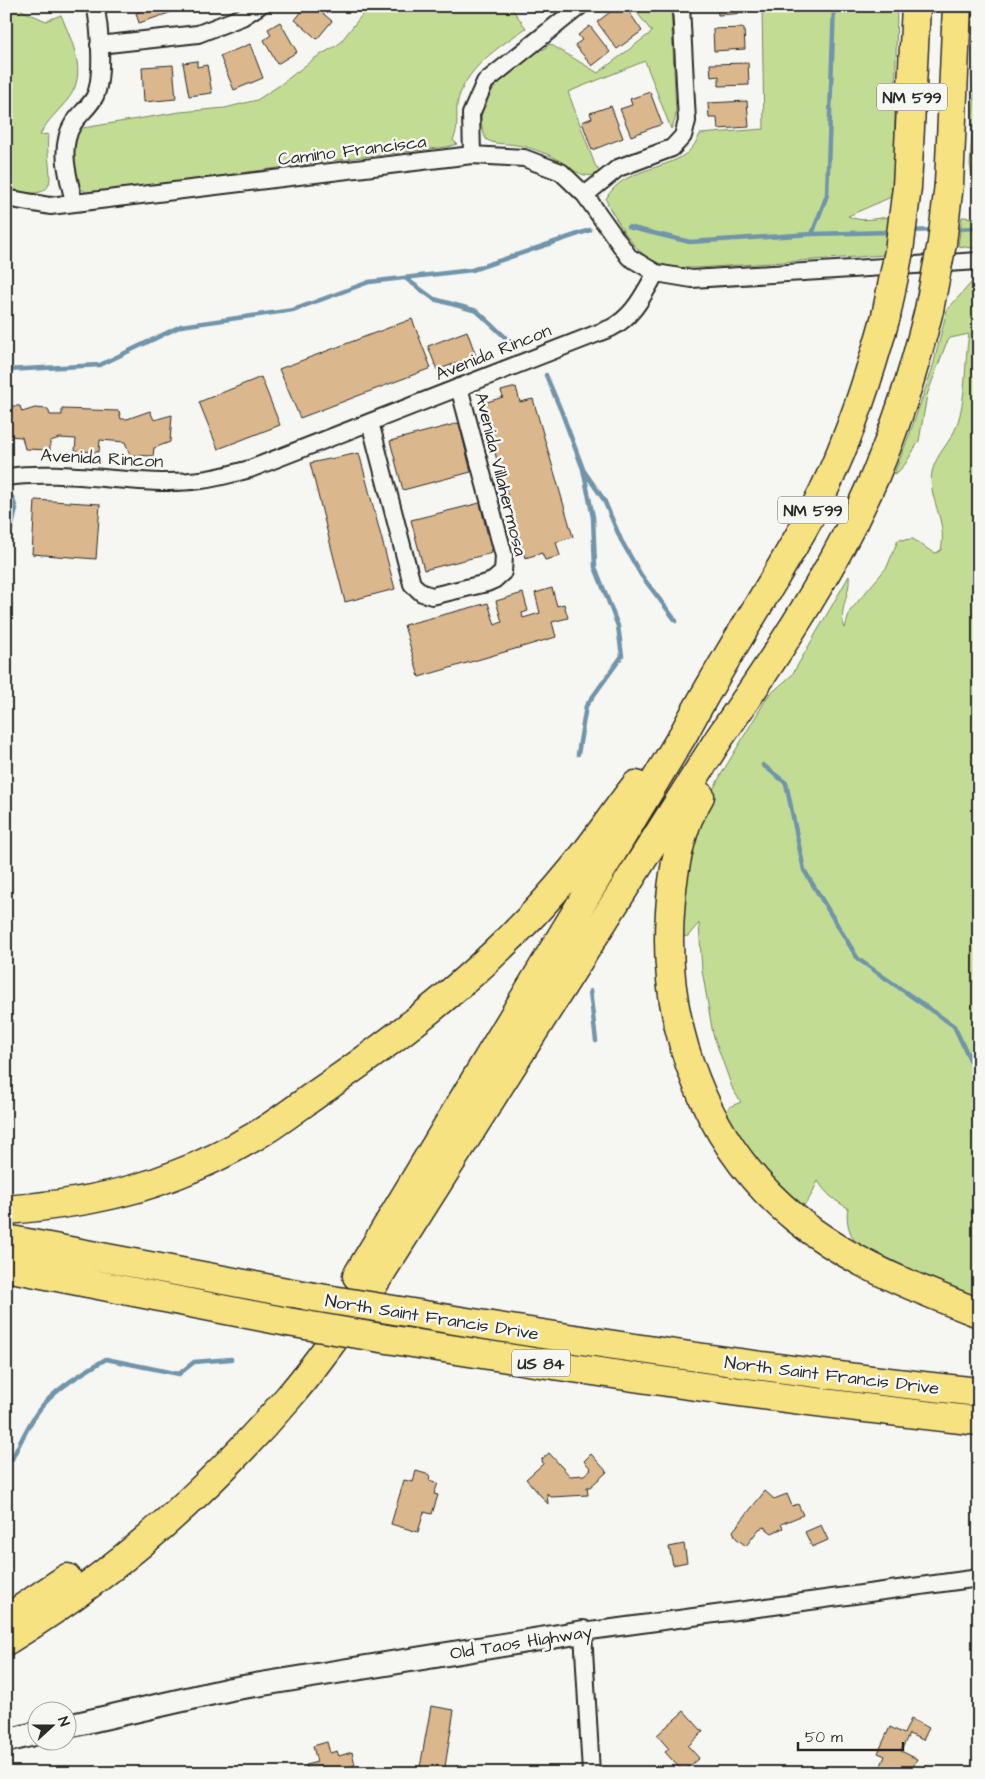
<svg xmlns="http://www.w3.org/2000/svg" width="985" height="1779" font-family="'Architects Daughter',sans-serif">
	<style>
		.green { fill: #c2dd93; stroke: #76845f }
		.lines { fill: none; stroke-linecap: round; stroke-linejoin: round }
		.stream { stroke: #6f94aa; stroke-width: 4.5 }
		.building { fill: #dab78c; stroke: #2b2b2b }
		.street-casing { stroke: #2b2b2b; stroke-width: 20 }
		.secondary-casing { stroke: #2b2b2b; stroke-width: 26 }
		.highway-casing { stroke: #2b2b2b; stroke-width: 31 }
		.street { stroke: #f6f6f2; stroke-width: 16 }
		.secondary { stroke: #f6f6f2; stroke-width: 22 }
		.highway { stroke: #f7e281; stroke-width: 28 }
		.highway-bridge-casing { stroke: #2b2b2b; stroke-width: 31; stroke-linecap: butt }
		.highway-bridge { stroke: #f7e281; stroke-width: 28 }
		.labels { text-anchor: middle; stroke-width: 5; stroke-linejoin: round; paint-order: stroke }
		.shield { fill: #f6f6f2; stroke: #686867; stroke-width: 1 }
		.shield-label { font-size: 16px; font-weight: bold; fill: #2b2b2b }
		.street-label { font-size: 18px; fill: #2b2b2b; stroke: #f6f6f2 }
	</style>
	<rect width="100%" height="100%" fill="#f6f6f2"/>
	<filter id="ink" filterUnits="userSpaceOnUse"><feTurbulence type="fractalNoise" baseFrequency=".02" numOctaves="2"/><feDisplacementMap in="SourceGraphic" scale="10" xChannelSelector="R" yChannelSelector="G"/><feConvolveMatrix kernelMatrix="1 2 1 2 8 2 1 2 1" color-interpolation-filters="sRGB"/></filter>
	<g filter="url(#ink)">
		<!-- green -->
		<path class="green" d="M6,6H21L23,11L46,21L61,15C71,40 89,73 68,99C58,112 47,120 40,135L48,134C44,174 70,203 6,190Z
			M369,6H510L526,28C499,47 463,69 457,105C456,117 459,129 453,140L457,144L447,147L329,161L96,193L88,194L79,187C74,164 72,152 77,129L180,112L225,108L257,100L280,85L315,58L339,44Z
			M632,6H671L676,113L675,120L671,129L645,61L568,92L595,165L600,172C583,184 565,162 549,155C538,151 527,146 516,145C505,143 494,145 486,139C466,97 514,70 541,48L543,50L550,44L598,73L652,32Z
			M762,6H897L894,161L891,197L848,216C861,223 876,218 889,217L884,255L698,268C657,268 643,261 621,227C616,218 609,209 606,199C622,168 664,171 687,153C693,148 697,141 700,134L764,129Z
			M979,42V192L973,180L970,165L977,54Z
			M962,217L979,218V249L958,246Z
			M979,274V1303L859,1247C850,1236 845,1222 848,1208C835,1201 826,1194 818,1181C813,1189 809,1206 799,1207L751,1156L725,1114L729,1107L741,1102L733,1090L713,1034L702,970L699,923L688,936L681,937L685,874L707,801L722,773L768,696L792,675L849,576C851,594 837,611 845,628L850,611L887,567L898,540L913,539L929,550L936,553L941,550C948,520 927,498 932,472C936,454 951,442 957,425C967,396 964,364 969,334L950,338L946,344L927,395L919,441L906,463L899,471L894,474L910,433L932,370L947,310Z"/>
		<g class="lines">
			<!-- stream -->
			<path class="stream" d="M628,227L690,242L812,234L892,232
				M953,229L979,228
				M910,231L935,230
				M812,234L827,195L834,6
				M405,278L434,299L477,311L505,337
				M6,370L100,365L181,326L293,310L369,282L472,270L590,230
				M546,375L562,413L583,469L593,517L595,567L618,626L622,656L586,706L578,754
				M584,471L604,500L621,540L641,575L676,621
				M6,551L16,509L12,497
				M763,765L786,783L804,870L858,959L954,1026L975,1070L979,1071
				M590,991L596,1041
				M6,1459H12C21,1441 30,1420 43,1405C60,1386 84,1372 106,1359L179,1374L194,1362L231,1359"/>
		</g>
		<!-- building -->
		<path class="building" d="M145,6H173L175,11L139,23L136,13L146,9Z
			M186,6H204L188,12Z
			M300,6H314L332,21L317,39L295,20L303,10Z
			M618,6H625L642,31L617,49L597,22Z
			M717,6H746V13L718,15Z
			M280,22L297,52L277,64L264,40L271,35L268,29Z
			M590,26L610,52L592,66L575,45L582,40L578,35Z
			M744,28L745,49L714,51L713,29Z
			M250,44L263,78L234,90L220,56Z
			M197,61V67L207,65L212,93L189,96L183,63Z
			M748,63L749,85L719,86V76L711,77L710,64Z
			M173,65L176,99L144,102L142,67Z
			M650,92L662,124L631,136L620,109L632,105L630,99Z
			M747,101L749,127L718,129L717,118H709L708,103Z
			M611,106L623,138L592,150L582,122L592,118L590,113Z
			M412,319L431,368L300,418L279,369Z
			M467,331L476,356L437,370L428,346Z
			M261,377L280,425L218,449L199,402Z
			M516,387L520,402L533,399L573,537L556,542L560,556L545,560L542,553L525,558L489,432L492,430L484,403L503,397L501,391Z
			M10,406H20L22,412L35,408L48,409L50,415H62V409L119,411L121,419H127L150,411L154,420L172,415L170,442L154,448L153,456L130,455L125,442L100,440L99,452L75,451L76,439L60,438L50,441V450L25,449L22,437L8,436Z
			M459,423L471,472L403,490L390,441Z
			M359,453L395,589L345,602L310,463Z
			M35,500L100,504L96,559L32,554Z
			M480,503L492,553L424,570L411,520Z
			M552,588L557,606L564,604L568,618L552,622L556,637L419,677L404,625L488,603L495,625L502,622L496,601L523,593L528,611L522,613L523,618L540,613L535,593Z
			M549,1453L570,1476L584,1475L591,1469L584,1461L591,1454L607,1472L590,1487H587L588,1495L551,1497L547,1493L548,1504L526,1479L543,1464L542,1459Z
			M416,1471L430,1475L429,1480L438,1483L434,1494L438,1495L432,1514L424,1512L418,1532L391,1524L404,1480L413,1482Z
			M765,1491L774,1499L787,1494L792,1506L798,1504L803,1515L781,1524L783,1528L772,1533L764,1527L759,1529L746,1546L736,1538L733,1531Z
			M821,1525L828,1540L812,1547L805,1532Z
			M684,1544L687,1562L673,1565L669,1547Z
			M431,1706L454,1710L444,1773H419Z
			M684,1711L703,1732L688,1746L699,1758L683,1772L665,1752L669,1749L657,1735Z
			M911,1719L929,1728L923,1740L909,1734L901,1751L917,1759L910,1773H878L885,1756L878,1753L890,1727L904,1734Z
			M327,1742L330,1753L337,1751L339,1756L352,1752L355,1765L351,1766L352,1773H308L306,1765L317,1762L313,1746Z"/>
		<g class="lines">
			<!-- street casing -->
			<g class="street-casing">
				<path id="street" d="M99,45L198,34L242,17L259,6
					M472,155L471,114L485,82L580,6
					M585,195L618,168L672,148L683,136L687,121L681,6
					M6,198L50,206L472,155L524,158L561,172L585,195L629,257L656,273L692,279L979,261
					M74,203C70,182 62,160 67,139C71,119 85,113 94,98C104,81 100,25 95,6
					M370,422L412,584L422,593L432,596L487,583L494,580L503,572L504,556L459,387
					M6,477C70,468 138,488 201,480C218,478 234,473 250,469L611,328C634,316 643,295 656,273
					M591,1773L583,1632L979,1578"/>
			</g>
			<!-- secondary casing -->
			<g class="secondary-casing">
				<path id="secondary" d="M68,1726L231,1689L583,1632
					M6,1741L38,1733"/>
			</g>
			<!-- highway casing -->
			<g class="highway-casing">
				<path id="highway" d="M949,184L957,6
					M907,187L916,6
					M700,796C696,803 692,811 688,819C677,848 672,880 670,912C662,1026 705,1145 795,1218C848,1262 915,1288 979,1313
					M6,1210C64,1205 121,1197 175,1175C202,1165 232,1150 257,1135C281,1121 304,1102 328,1086C417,1024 504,954 572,870C595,843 614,812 636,785
					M6,1239L308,1296
					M6,1267L288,1322
					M357,1276L684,733C727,651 780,576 822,494C850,437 869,377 886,316
					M400,1311C592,1343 785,1372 979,1392
					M381,1338C580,1370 778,1400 979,1421
					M6,1619L67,1578
					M6,1641C112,1576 208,1491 289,1397C320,1361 347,1321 375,1282L720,737C777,655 835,568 875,476C898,422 915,367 929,310"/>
			</g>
			<!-- street -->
			<use href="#street" class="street"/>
			<!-- secondary -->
			<use href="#secondary" class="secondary"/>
			<!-- highway -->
			<use href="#highway" class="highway"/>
			<!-- highway-bridge casing -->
			<g class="highway-bridge-casing">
				<path id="highway-bridge" d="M929,310L942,243L949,184
					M886,316L899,251L907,187
					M308,1296L400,1311
					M288,1322L381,1338"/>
			</g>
			<!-- highway-bridge -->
			<use href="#highway-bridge" class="highway-bridge"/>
		</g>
	</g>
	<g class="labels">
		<!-- shield labels -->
		<g class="shield">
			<rect x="877" y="83.5" width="70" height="27" rx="4"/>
			<rect x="778" y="496.5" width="70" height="27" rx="4"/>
			<rect x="512" y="1349.5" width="58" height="27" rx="4"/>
		</g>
		<g class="shield-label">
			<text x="912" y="103">NM 599</text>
			<text x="813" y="516">NM 599</text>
			<text x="541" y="1369">US 84</text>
		</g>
		<!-- street labels -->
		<g class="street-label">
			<text transform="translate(352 150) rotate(-7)" y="6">Camino Francisca</text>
			<text transform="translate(493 352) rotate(-22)" y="6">Avenida Rincon</text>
			<text transform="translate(102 458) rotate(3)" y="6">Avenida Rincon</text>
			<text transform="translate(501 474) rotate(76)" y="6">Avenida Villahermosa</text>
			<text transform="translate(432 1317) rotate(9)" y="6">North Saint Francis Drive</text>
			<text transform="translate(832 1375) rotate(7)" y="6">North Saint Francis Drive</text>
			<text transform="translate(521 1642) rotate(-9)" y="6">Old Taos Highway</text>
		</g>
	</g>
	<!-- margin -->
	<rect width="985" height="1779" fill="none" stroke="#f6f6f2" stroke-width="25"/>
	<rect x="12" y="12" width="960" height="1754" fill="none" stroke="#2b2b2b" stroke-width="2" filter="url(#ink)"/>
	<!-- north arrow -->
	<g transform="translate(52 1726) rotate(69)"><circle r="24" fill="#f6f6f2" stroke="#a5a5a2"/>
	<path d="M0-4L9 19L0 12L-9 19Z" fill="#2b2b2b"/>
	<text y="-8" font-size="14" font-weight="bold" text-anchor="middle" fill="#2b2b2b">N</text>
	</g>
	<!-- scale -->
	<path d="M798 1742v8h105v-8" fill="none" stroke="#2b2b2b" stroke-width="2.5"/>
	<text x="805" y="1742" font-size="15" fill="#2b2b2b" stroke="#f6f6f2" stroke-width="4" paint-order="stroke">50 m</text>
</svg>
